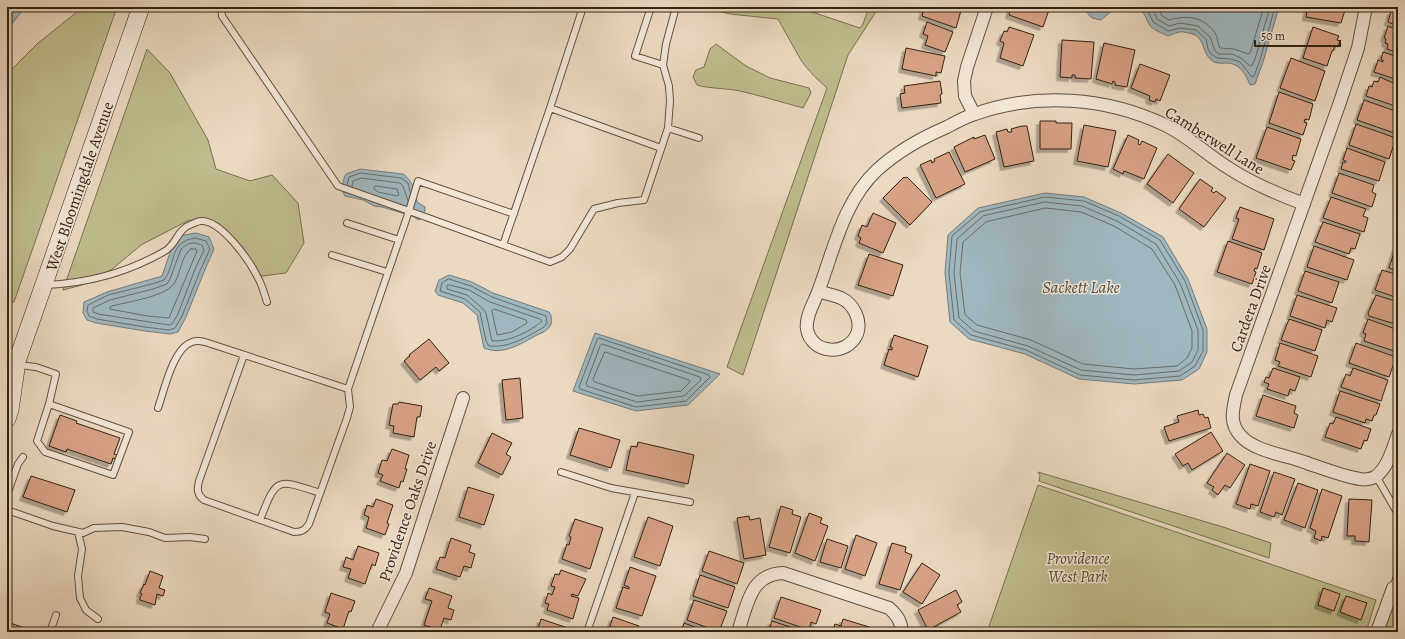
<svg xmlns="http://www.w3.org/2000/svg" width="1405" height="639" font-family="Alegreya,serif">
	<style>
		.green { fill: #bfbd8d; stroke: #797050 }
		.water { fill: #9fb7bf; stroke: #747b7a }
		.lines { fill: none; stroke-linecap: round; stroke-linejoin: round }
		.shore { stroke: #696c68; stroke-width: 1 }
		.building { fill: #d7a184; stroke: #332212; filter: url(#shadow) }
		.service-casing { stroke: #61503e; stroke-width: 8 }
		.minor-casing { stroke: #61503e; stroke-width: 14 }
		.secondary-casing { stroke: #332212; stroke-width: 18 }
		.service { stroke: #f2e6d7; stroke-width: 6 }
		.minor { stroke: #f2e6d7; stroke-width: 12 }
		.secondary { stroke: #f2e6d7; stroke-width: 17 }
		.labels { text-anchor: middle; stroke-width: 3; stroke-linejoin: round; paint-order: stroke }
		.street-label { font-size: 16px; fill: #332212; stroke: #f2e6d7 }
		.park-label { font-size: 16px; font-style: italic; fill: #564931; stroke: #f2e6d7 }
		.water-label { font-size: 17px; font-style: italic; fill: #534f46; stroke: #f2e6d7 }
	</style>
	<defs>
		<filter id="shadow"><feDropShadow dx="-3.5" dy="3.5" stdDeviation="0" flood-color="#0004"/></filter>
	</defs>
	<rect width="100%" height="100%" fill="#ebd9c1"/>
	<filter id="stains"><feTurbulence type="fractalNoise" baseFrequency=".005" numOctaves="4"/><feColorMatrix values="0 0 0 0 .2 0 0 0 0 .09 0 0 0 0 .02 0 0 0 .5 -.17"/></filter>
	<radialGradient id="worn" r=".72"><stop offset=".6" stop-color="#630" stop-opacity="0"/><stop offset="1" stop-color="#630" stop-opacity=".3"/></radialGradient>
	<!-- green -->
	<path class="green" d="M83,7H117L14,302H7V74L37,44Z
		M701,7H797L860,28L863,24L869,7H879L848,55L743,375L727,367L827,88C816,78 805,68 798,55C791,43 785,31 778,19L730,14Z
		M716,44L746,66L770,78L809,88L811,93L803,108C782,102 761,96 740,91C726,88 711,89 697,85L693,77L696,70L704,67L710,49Z
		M147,49L170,73L208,140L216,169L250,181L272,175L298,203L304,243L286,273L262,276L249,265L213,223L189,220L141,245L111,270L82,285L63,290Z
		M1038,472L1223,527L1271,543L1269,558L1039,481L1040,475Z
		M1038,485L1376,600L1366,632H987Z
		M1398,592V632H1384Z"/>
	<!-- water -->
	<path class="water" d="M7,7H18L23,10L7,30Z
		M1082,7H1116L1101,20L1092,18Z
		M1134,7H1279L1263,62L1255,84L1250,85C1246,75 1241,65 1229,63C1224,63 1219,64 1214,62C1200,54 1207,36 1189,33C1186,33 1182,31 1180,32C1176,32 1172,35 1168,36C1162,33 1152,30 1149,24C1143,13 1147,14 1134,7Z
		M360,169L403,174C413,181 415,191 417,202L425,207V211L419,220L412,216L382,207L374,206L363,200L345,196C341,190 342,181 346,174Z
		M1045,193L1084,197L1121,213L1163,237L1188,279L1207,329V352L1199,369L1182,380L1134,384L1079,379L1025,354L969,339L950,322L945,273L948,235L978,208Z
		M196,233L209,237L214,249L204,272L186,317L178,332L170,334L145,331L96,323L87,320L83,313L84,302L107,292L162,276L173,244L184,235Z
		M449,275L472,282L493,293L549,312L551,315C551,317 552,321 551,324C549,330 542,333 537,335C521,344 502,356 484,348L477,315L463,303L438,295L435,291L439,280Z
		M595,333L720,374L688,405L636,411L573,391Z"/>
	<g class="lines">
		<!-- shore -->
		<path class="shore" d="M1142,7L1149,13L1153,22L1168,31L1180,28L1196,30L1206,39L1208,49L1211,54L1217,58L1231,59L1240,62L1252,77L1254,76L1260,60L1275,7
			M1150,7L1154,11L1157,19L1169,26L1180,23L1198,26L1210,37L1215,51L1219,54H1232L1241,58L1250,66L1252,65L1255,59L1270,7
			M1158,7L1162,16L1169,20C1187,15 1203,16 1215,33C1218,37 1217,43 1220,48L1234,49L1248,54L1250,53L1264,7
			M347,185L349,177L360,173L401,178L408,183L410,192
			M376,186L397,189L399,195L397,196L378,192L374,189Z
			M352,187L353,181L361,178L400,183L403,186L408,201
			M1045,197L1084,201L1119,216L1160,240L1185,281L1203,330V351L1195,366L1180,376L1134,380L1080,375L1026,350L971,335L954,320L949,273L952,236L980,212Z
			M1045,202L1082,206L1117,221L1156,244L1180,283L1198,330V350L1192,362L1179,371L1134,375L1081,370L1028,346L974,331L959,318L954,273L957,239L983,216Z
			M1046,208L1081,212L1114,226L1152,249L1175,285L1192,331V348L1187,358L1177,366L1134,369L1083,364L1031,340L977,325L965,315L960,273L963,242L986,222Z
			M195,238L206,241L210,249L200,271L182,316L175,328L169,330L145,327L97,319L89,316L87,311L88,305L108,295L152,284L164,280C177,263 168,242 195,238Z
			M195,243L202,245L204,250L195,269L178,314L172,324L169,325L98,314L93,312V308L110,300L153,289L167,284L170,279L181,249L188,244Z
			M191,249H196L197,251L169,318L147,316L110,309V307L112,306C127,302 169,296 175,282C181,272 181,256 191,249Z
			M449,279L471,286L492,297L546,316L547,323L544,327C526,337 510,348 489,346L486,341L480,312L465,299L440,291L442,283Z
			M448,285H450L469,290L490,302L540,319L542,321C530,332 508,342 492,341L486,313L483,309L467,295L447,289V287Z
			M494,309L526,320L527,323L512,332L497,335L492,311Z
			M599,338L709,375L710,377L686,401L636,407L580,389L579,387L597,340Z
			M602,344L700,377L701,380L684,396L637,402L587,386L586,384L600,346Z
			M605,352L689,380L690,382L681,391L637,396L595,382L593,380Z"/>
	</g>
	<!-- building -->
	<path class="building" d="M921,7H962L956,28L922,16L924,9Z
		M1011,7H1050L1043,27L1009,15Z
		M1308,7H1346L1341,23L1306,17Z
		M1395,7H1398V26L1388,22L1391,11L1393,12Z
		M927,22L953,32L945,52L925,45L928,36L923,34Z
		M1388,26L1398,30V53L1387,49L1388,44L1385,43L1386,39L1384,38Z
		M1009,27L1034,35L1023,66L1000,58L1004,43L1000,41L1004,31L1007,32Z
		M1313,27L1339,36L1337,40L1340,41L1338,47L1335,46L1333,51H1332L1327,66L1303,58Z
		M1062,40L1094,42L1091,79L1075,78V75H1072V78L1060,77Z
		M1104,43L1135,50L1127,87L1115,85V82L1113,81L1112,84L1096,79Z
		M906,48L945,56L941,73L936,72V76L902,69Z
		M1383,52L1398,57V80L1374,72L1378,60L1383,62V60L1381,59Z
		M1291,58L1325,71L1315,101L1280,88Z
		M1140,64L1170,75L1160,101L1156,99L1155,102L1149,100L1150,96L1131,88Z
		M1380,77L1398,85V107L1366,96L1369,86L1372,87L1374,81L1378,82Z
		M940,81L942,94L940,95L941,103L902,108L900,94L905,93L904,86Z
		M1279,92L1313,104L1309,120L1305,119L1304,122L1307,123L1303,135L1269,123Z
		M1364,100L1398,112V131L1397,134L1357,120Z
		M1040,121H1056V123H1072L1071,149H1040Z
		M1356,124L1396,138L1389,159L1349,145Z
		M1084,125L1116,131L1108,167L1077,161Z
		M1022,126H1027L1034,161L1004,167L996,132L1007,129L1008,132H1012L1011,129Z
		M1267,127L1301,139L1296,156L1293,155L1292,160L1295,161L1291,170L1256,158Z
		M985,135L995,159L965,172L954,147L974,137V139Z
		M1128,135L1139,140L1138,144L1140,145L1142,141L1157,148L1144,179L1124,171L1123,174L1113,169Z
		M1347,148L1385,162L1379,181L1341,169L1343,162L1345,163L1346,161L1343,160Z
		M949,152L965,184L936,198L920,165L931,160L932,163L935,161L934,159Z
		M1168,154L1194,173L1173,203L1147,184Z
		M1339,173L1374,185L1372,192L1376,194L1372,207L1332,193Z
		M904,177L905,178L907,177L932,202L910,225L883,198Z
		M1200,179L1213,188L1211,191L1214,193L1216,191L1226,198L1204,227L1179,209Z
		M1331,197L1366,209L1363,216L1368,218L1364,232L1323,218Z
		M1240,207L1274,219L1264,250L1232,239L1239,219L1236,218Z
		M873,213L896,223L883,253L859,243L861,238L858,236L862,225L867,227Z
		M1323,222L1360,234L1355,249L1351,248L1349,254L1315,242Z
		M1228,241L1262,253L1257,269L1255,268L1254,271L1256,272L1252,284L1217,272Z
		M1314,246L1354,260L1347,280L1307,267Z
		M1396,247L1398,248V271L1389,268Z
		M869,254L903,265L893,296L858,285Z
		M1382,270L1398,275V298L1375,290Z
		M1305,271L1339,282L1332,303L1298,291Z
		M1297,295L1337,308L1332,322L1327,320L1325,328L1290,316Z
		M1376,295L1398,302V325L1369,316L1368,313Z
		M1289,319L1322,330L1315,351L1281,340Z
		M1368,319L1398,330V349L1397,352L1364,341L1366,334L1363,333Z
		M894,335L928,346L918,377L884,365L889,349L892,350V347H890Z
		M429,339L449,363L439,371L436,367L420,380L404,361L410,356L409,355Z
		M1280,343L1318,356L1311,377L1278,366L1280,362L1275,360Z
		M1356,343L1396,357L1389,377L1349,363Z
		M1273,368L1300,377L1295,391L1290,389L1288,396L1267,389L1269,384L1264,382L1266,377L1269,378Z
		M1353,368L1388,380L1381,401L1341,387L1346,374L1350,376Z
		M520,378L523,418L506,420L502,380Z
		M1340,391L1380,404L1376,415H1374L1372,421L1366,419L1365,423L1333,412Z
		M1263,395L1296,406L1294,413L1298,415L1294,428L1256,416Z
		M399,402L422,406L420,417H417L414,437L393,433L394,426L389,425L393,404H398Z
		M1198,410L1199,415L1203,414L1205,418L1208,417L1211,428L1169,441L1164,427L1179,422L1177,416Z
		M60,415L77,421L76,423L120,438L114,454L117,455L116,459L113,458L111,464L67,449L66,452L49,446Z
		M1336,417L1371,429L1367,441L1364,440L1361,449L1325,437L1330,423L1333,424Z
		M579,428L620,440L611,468L570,455Z
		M1211,432L1223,451L1192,470L1188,463L1183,466L1175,454Z
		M492,433L512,443L506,454L511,457L502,475L478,463Z
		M638,442L694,455L688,484L626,470L631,446L637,447Z
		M392,449L409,455L405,469H407L403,482L401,481L399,488L380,481L383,475L378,473L382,460L387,461Z
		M1227,453L1245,465L1230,488L1225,485L1218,495L1212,490L1214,487L1207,483Z
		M1250,464L1270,471L1258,506L1251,504L1250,509L1236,504Z
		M1274,472L1295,479L1282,515L1276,512L1274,517L1260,512Z
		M31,476L75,490L67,512L23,497Z
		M1298,483L1318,490L1305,528L1284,520Z
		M468,487L494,495L484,525L459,517Z
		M1322,489L1342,496L1328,538L1322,536L1321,541L1314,538L1316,531L1310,528Z
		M376,499L393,505L387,523L389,524L385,535L366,528L369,517L364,515L367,505L373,507Z
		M1349,499L1372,500L1369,542L1355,541V536H1347Z
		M781,506L793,510L792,514L801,517L790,553L769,547Z
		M809,513L822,518L820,523L828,526L815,561L795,553Z
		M749,516L750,520L760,518L766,555L744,559L737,518Z
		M648,517L673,526L660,566L634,557Z
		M575,519L603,528L590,569L562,559L567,544L569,545L571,537L569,536Z
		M856,535L877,543L865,576L845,569Z
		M451,538L471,545L469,552L475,554L471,568L464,566L460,577L436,569L440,557L445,558Z
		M827,539L848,546L841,568L820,562Z
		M892,543L906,547L905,552L912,555L900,590L879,584Z
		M358,546L379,553L375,566L372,564L365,584L348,578L351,569L343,567L346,557L353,560Z
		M709,551L744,563L737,584L702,571Z
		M922,563L940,575L922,604L903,592Z
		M630,567L656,576L642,616L616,608L623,587L629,589V587L624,585Z
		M561,570L586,579L578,596L572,594L571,596L579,598L573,619L547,610L549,604L545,603L548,593L552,595L555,587L551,586L555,574L559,575Z
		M150,571L163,576L159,588L165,590L163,596L157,594L155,605L140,600V597L142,594L140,593L144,584L145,585Z
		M700,575L735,587L728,608L693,596Z
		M429,588L452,596L448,608L454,610L451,620L444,618L440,630L424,625L432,601L425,599Z
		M1323,588L1340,594L1334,611L1318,605Z
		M956,590L962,602L957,605L961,612L928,630L918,610Z
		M331,593L355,601L351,612L349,611L343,629L327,623L330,614L325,612Z
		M1346,596L1367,603L1361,620L1340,612Z
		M781,597L821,610L816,624L811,622L809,630L774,618Z
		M694,600L727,611L719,632L687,620Z
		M613,617L639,626L637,632H608Z
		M541,619L568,628L567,632H537Z
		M843,619L879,630L878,632H832L835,624L841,626Z
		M772,621L805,632H768Z
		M7,622L37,632H7Z
		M684,623L708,632H681Z"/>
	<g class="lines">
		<!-- service casing -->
		<g class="service-casing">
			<path id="service" d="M583,7L550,108L661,148
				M651,7L635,56L663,65
				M550,108L503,245L550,262L562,257L570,249L594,209L618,203L644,200L668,128L670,101L669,86L663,65L666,44L676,7
				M668,128L699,138
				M347,223L399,240
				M503,245L409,211L418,181L514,214
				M332,255L387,272
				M46,285C88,283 129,272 165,251C177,244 177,229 192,224C195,223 198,221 201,221C221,220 249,260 257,276C262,284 264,293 267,302
				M244,355L199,481C197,489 197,495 204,500L294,532C302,532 305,530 309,524L347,418L350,407L348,389
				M18,365L36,367L56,374L49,404L129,432L113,475L45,452L37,441L49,404
				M158,408C164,391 173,348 192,342C197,340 201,341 205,342L348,389L409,211L338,186L222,16L221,7
				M561,472L611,488L690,502
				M1376,476L1398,514
				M7,495L18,464L23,457
				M7,510L53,526L83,533L94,528L122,527L149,532L165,538L190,537L205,539
				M260,520C277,476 277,479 320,493
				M78,532L82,549L78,576L80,598L86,610L98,619
				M1393,588L1398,573
				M50,632L56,615
				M587,632L635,493"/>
		</g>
		<!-- minor casing -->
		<g class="minor-casing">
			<path id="minor" d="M1366,7L1358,48L1340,102L1236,395C1233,409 1229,423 1240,435C1253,451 1285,455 1304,462C1322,468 1341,476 1360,479C1364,480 1371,479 1375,477C1388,468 1393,448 1398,434
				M974,114L965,96L964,81L967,67L987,7
				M819,291C826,294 834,295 841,298C854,304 862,321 857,334C847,357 811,354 807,329C805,317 814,303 818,292C834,250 843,202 877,170C898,151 921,138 947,127C956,122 965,117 975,114C1037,92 1106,97 1165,125C1188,136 1206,154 1227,167C1251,183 1277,194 1304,204
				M377,632L406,573L437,477L463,398
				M738,632C747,606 750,574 783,573L889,608C897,615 901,621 902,632
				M1377,632L1393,588"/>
		</g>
		<!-- secondary casing -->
		<g class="secondary-casing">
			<path id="secondary" d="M7,381L16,364L141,7
				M7,419L10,410L16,369"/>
		</g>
		<!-- service -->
		<use href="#service" class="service"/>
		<!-- minor -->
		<use href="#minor" class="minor"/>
		<!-- secondary -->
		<use href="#secondary" class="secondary"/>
	</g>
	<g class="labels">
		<!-- street labels -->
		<g class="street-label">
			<text transform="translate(1215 140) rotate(32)" y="6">Camberwell Lane</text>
			<text transform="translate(79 186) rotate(-71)" y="6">West Bloomingdale Avenue</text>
			<text transform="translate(1250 308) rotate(-70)" y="6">Cardera Drive</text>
			<text transform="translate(407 511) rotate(-71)" y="6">Providence Oaks Drive</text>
		</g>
		<!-- park labels -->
		<g class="park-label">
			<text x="1078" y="564">Providence<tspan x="1078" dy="18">West Park</tspan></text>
		</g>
		<!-- water labels -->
		<g class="water-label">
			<text x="1081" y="293">Sackett Lake</text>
		</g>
	</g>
	<!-- margin -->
	<rect width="1405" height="639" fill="none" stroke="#ebd9c1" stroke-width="24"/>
	<rect x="8" y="8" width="1389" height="623" fill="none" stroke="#332212" stroke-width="2"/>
	<rect x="12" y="12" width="1381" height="615" fill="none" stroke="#332212"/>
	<!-- scale -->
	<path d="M1255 40v6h85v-6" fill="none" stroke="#332212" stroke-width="2"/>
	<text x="1261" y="40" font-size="12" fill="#332212" stroke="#f2e6d7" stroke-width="3" paint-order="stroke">50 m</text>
	<rect width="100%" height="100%" filter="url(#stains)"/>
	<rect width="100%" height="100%" fill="url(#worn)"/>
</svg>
